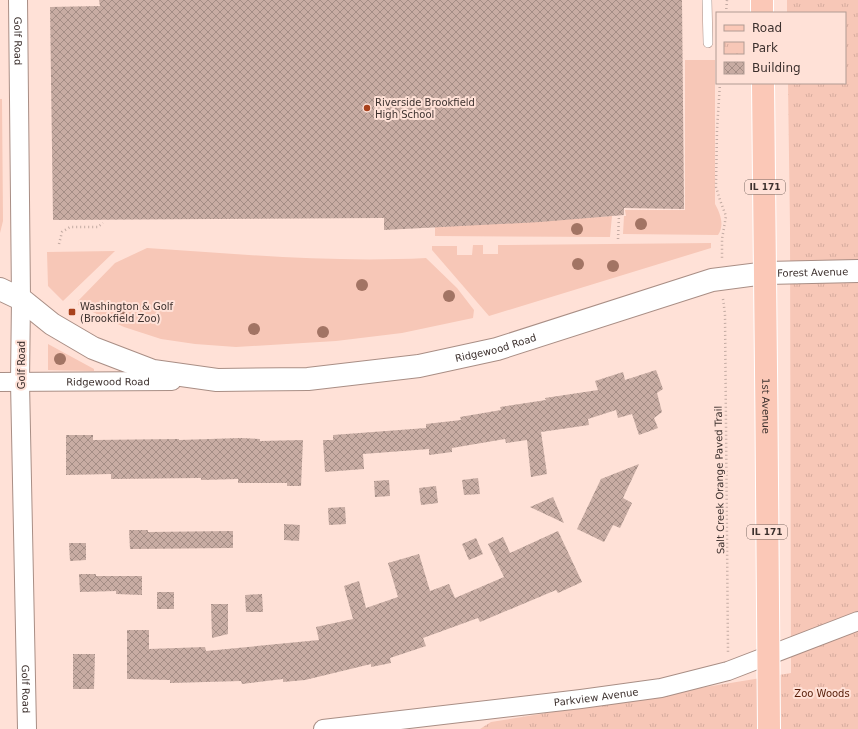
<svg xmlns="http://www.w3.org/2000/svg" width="858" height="729" font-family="'DejaVu Sans',sans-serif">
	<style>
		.grass { fill: #f7c7b7 }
		.park { fill: url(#park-tufts) }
		.building { fill: url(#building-cross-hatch) }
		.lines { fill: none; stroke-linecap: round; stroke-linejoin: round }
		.service-casing { stroke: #a98e85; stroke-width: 10 }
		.minor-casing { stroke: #a98e85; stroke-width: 20 }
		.tertiary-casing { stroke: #a98e85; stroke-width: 24 }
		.primary-casing { stroke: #fff; stroke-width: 24 }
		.path { stroke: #c3aba3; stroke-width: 2.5; stroke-dasharray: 1 3; stroke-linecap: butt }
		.service { stroke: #fff; stroke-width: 9 }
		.minor { stroke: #fff; stroke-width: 18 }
		.tertiary { stroke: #fff; stroke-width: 22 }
		.primary { stroke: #fbc8b7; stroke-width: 22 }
		.tree { fill: #a27464 }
		.poi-dot { fill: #a8411c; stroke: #ffe1d7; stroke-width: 1.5 }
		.labels { text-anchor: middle; stroke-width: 4; stroke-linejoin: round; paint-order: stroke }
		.shield { fill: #ffe1d7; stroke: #776661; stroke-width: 1 }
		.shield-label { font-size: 9px; font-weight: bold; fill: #3d312e }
		.street-label { font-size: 10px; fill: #3d312e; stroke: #ffe1d7 }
		.poi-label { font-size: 10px; fill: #3d312e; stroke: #ffe1d7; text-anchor: start }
		.park-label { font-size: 10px; fill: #551b06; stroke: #ffe1d7 }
	</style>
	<defs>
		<pattern id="park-tufts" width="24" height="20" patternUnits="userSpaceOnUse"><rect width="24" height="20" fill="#f7c7b7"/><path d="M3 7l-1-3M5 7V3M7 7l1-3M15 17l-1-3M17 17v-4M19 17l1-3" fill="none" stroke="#d5ab9e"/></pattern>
		<pattern id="building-cross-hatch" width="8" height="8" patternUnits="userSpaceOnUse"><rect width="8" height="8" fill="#c8aca3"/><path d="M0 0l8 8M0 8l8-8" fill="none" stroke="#a48d85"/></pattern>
	</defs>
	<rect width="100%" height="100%" fill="#ffe1d7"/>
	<!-- grass -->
	<path class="grass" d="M685,60H715V204C720,213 725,225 718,235L623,234L624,216H626L625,210H685Z
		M0,99H2L3,221L0,233Z
		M612,216L610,237L435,236V227Z
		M711,243V248L489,316L432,250V246H457V255H472L473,245H483V254H498V245Z
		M147,248C240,254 333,263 426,258L457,288L474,310L473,318L402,333L336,341L236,347L195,344L161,339L124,327L78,305V301L115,263Z
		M115,251L63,301L48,286L47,252Z
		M48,344L94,369V371L48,370Z"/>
	<!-- park -->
	<path class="park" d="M787,0H858V729H480L491,722L791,673L790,228L788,83H845V13H787Z"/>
	<!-- building -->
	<path class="building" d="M99,0H682L684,209L624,208V215L540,222L384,230V218L53,220L50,7L100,6Z
		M656,370L663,389L657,393L662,412L654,418L658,428L639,435L632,414L618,418L616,410L588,419L589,425L541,432L547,474L531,477L527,440L506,443L505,439L452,448V452L429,455V449L363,454L364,469L325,472L323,440H333V435L426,428V424L461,420L460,417L501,410L500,407L546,400L545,398L598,390L595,381L623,372L625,380Z
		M66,435H93V440L179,439V440L241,438L260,439V441L303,440L301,486H287V483H238V479L201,480V478L111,479V474L66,475Z
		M639,464L623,498L632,503L620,528L613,525L604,542L577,529L601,479Z
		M478,478L480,494L464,495L462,480Z
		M389,480L390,496L375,497L374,481Z
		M436,486L438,503L421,505L419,488Z
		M553,497L564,523L530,507Z
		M345,507L346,524L329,525L328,508Z
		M284,524L300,525L299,541L284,540Z
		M129,530H148V532L233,531V548L130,549Z
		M558,531L582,582L558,593L556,590L480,622L478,618L423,638L426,646L390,658L391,663L371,667V664L305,680L283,682V679L242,684L241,681L170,683V680L127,679V630H149V649L205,647L206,651L319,640L316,627L353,619L344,586L359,581L366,608L398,597L388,563L419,554L430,591L449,584L455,598L504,577L488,544L503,537L510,553Z
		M476,538L483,554L469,560L462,544Z
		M69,543H86V560L70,561Z
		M79,574H96V576H142V595L116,594V591L80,592Z
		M157,592H174V609H157Z
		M262,594L263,612H246L245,595Z
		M211,604H228V634L212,638Z
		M73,654H95L94,689H73Z"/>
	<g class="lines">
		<!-- service casing -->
		<g class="service-casing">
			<path id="service" d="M707,0L708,43"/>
		</g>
		<!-- minor casing -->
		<g class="minor-casing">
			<g id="minor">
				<path id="s1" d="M18,0L21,299L20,382L27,729"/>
				<path id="s2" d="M0,382L172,381"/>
				<path id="s3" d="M323,729L581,699L661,688L728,671L858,621"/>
			</g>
		</g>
		<!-- tertiary casing -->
		<g class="tertiary-casing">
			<g id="tertiary">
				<path id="s4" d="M0,289L21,299L52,324L93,348L153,371L217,380L308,379L419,366L497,349L712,280L766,273L858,271"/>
			</g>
		</g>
		<!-- primary casing -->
		<g class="primary-casing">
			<g id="primary">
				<path d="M762,0V13"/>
				<path id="s5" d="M763,83C767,298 766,514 769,729"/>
			</g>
		</g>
		<!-- path -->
		<path class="path" d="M726,13L727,0
			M720,83L717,130L716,187L720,200L726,216L722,239V258
			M618,239L619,215
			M59,244L62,232L70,227H98L103,223
			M723,299L725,314L728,652"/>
		<!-- service -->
		<use href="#service" class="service"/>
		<!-- minor -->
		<use href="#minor" class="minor"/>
		<!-- tertiary -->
		<use href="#tertiary" class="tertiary"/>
		<!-- primary -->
		<use href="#primary" class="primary"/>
	</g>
	<!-- trees -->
	<g class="tree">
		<circle cx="641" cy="224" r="6"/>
		<circle cx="577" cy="229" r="6"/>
		<circle cx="578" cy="264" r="6"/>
		<circle cx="613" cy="266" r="6"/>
		<circle cx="362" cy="285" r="6"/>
		<circle cx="449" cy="296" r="6"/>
		<circle cx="121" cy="313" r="6"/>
		<circle cx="254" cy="329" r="6"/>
		<circle cx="323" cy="332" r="6"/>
		<circle cx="60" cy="359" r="6"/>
	</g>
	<!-- markers -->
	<g class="poi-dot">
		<circle cx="367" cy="108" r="4"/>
		<rect x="68" y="308" width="8" height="8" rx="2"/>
	</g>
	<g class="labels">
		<!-- shield labels -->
		<g class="shield">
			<rect x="745" y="180" width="40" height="14" rx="3"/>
			<rect x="747" y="525" width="40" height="14" rx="3"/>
		</g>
		<g class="shield-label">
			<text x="765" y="190">IL 171</text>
			<text x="767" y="535">IL 171</text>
		</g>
		<!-- street labels -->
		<g class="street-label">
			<text dy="4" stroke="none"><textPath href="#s1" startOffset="41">Golf Road</textPath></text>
			<text dy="4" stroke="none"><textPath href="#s4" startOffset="849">Forest Avenue</textPath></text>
			<text dy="4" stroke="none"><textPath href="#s4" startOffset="521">Ridgewood Road</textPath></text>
			<text transform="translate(21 365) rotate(-90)" y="4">Golf Road</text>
			<text dy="4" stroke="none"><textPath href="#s2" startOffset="108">Ridgewood Road</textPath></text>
			<text dy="4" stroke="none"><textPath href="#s5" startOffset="323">1st Avenue</textPath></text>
			<text transform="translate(719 480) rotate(-91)" y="4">Salt Creek Orange Paved Trail</text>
			<text dy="4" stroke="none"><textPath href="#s1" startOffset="689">Golf Road</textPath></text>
			<text dy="4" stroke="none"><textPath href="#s3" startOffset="275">Parkview Avenue</textPath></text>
		</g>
		<!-- poi labels -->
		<g class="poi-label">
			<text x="375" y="106">Riverside Brookfield<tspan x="375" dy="12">High School</tspan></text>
			<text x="80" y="310">Washington &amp; Golf<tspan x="80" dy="12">(Brookfield Zoo)</tspan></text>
		</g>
		<!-- park labels -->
		<g class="park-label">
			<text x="822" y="697">Zoo Woods</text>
		</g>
	</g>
	<!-- legend -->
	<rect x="716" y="12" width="130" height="72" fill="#ffe1d7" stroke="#b19b93"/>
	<rect x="724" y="25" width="20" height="6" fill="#fbc8b7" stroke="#b19b93"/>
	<text x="752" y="32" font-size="12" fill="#3d312e">Road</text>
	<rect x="724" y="42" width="20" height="12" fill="url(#park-tufts)" stroke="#b19b93"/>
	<text x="752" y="52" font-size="12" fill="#3d312e">Park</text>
	<rect x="724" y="62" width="20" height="12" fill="url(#building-cross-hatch)" stroke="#b19b93"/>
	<text x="752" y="72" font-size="12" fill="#3d312e">Building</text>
</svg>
